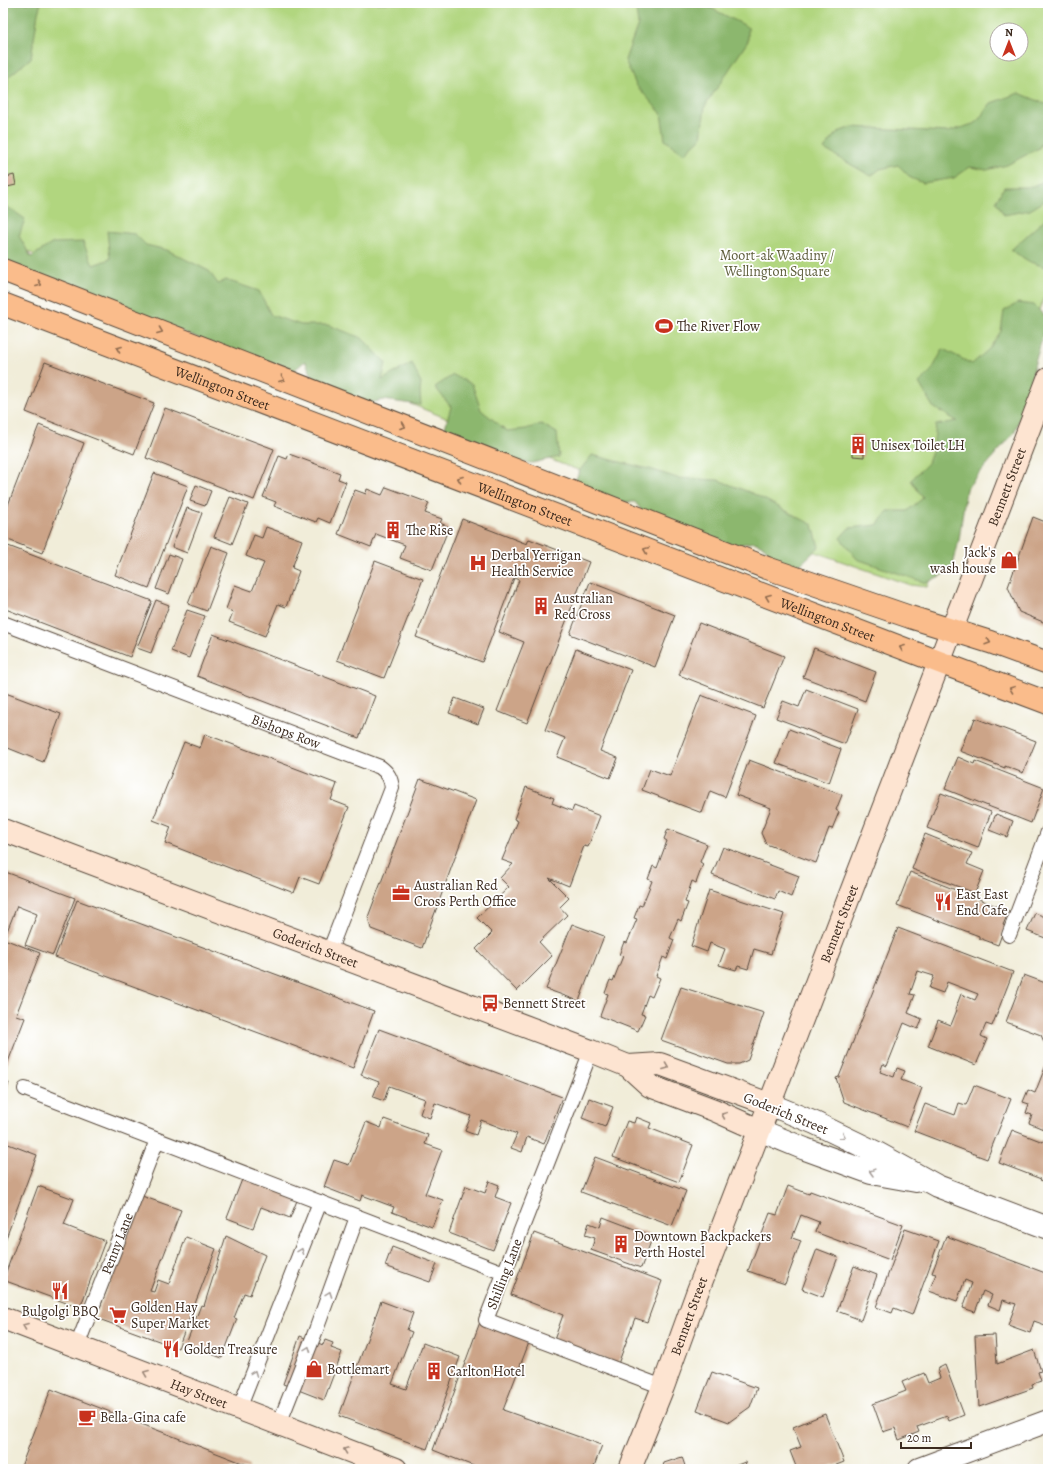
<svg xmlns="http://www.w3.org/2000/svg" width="1051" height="1472" font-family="Alegreya,serif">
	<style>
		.green { fill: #b1d67f; stroke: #76804e; fill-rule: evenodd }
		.forest { fill: #8cb76e; stroke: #647046 }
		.building { fill: #cca488 }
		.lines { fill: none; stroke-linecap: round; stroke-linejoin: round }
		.lane-casing { stroke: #56473a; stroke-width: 16 }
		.street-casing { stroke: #56473a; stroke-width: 24 }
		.secondary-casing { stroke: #56473a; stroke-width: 24 }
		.primary-casing { stroke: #56473a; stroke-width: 24 }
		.lane { stroke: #fff; stroke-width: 14 }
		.street { stroke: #fff; stroke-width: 22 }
		.secondary { stroke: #fde4d1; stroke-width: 22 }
		.primary { stroke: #fabc8b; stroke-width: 22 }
		.oneway { stroke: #916c4f }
		.oneway2 { stroke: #9c8778 }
		.oneway3 { stroke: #a79f9a }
		.labels { text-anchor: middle; stroke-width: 3.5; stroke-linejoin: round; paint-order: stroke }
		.park-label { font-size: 14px; fill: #5e5e3b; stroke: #fff }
		.poi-label { font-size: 14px; fill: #3b2a1e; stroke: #fff; text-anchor: start }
		.street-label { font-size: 14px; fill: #3b2a1e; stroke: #fff }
	</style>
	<rect width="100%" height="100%" fill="#fff"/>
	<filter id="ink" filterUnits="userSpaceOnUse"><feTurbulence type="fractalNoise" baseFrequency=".025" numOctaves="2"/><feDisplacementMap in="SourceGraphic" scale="8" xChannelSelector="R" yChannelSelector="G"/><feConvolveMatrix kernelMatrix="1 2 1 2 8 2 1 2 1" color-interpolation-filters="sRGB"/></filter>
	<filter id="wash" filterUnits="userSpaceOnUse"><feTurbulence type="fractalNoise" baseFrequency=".012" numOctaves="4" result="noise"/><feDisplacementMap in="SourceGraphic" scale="16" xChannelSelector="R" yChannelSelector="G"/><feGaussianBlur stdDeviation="0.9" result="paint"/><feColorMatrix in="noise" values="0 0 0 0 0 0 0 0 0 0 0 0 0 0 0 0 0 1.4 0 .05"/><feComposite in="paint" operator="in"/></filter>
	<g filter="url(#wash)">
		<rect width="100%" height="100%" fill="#f1edd9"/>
		<!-- green -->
		<path class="green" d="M20,3H1048V288L927,587L910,585L564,465L3,242V50ZM997,30H1021V54H997Z"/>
		<!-- forest -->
		<path class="forest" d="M3,3H41L38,13L31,58L8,77L7,118L3,125Z
			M635,3H701L748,27V41L705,106L701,138L684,154L665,140L661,113L636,85L625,60L638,24Z
			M1019,93L1048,105V130L1039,148L1007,165L987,170L970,167L954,178L923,183L911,178L898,165L880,169L871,176L824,149L838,132L852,127L948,132L976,123L991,103Z
			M1047,180H1048V199L1030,210L1004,215L996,201L1004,187H1030Z
			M3,204L25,219L19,236L31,257L53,243L83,242L93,265L110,259L107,231L135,234L146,245L167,250L209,271L218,284L226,280L259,291L271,315L301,325H328L362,338L386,363L382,380L412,363L421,383L420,393L421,405L383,400L366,404L317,386L305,361L290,374L3,261Z
			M1048,216V268L1030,262L1011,250Z
			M1018,303L1034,305L1048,319L1034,366L1027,400L1014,433L966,489L959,540L952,570L926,583L857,559L840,538L849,528L877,525L888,511H907L923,498L911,480L928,463L933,449L936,425L957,421L933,407L919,383L932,370L943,349L972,364L989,349L1001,331L1004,311Z
			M453,375L472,384L481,410L507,431L526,429L541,424L557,433L559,457L532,463L513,462L444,431L451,407L435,387Z
			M592,455L653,470L677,478L718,480L754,494L813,525L819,547L802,563L786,573L774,563L765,547L754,542L731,546L649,520L635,502H607L574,483L580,470Z"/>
		<g id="blocks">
			<!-- building -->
			<path class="building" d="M14,175L16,185L3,188V178Z
				M45,362L154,403L134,454L26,412Z
				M165,408L274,449L254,500L146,458Z
				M39,425L84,443L42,553L3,538V518Z
				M853,434L864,435V457L853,456Z
				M289,454L340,473L338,479L346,482L330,523L318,518L316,522L274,506L276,502L263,497L279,456L287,459Z
				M154,473L188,486L149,588L115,575Z
				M196,485L211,491L205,506L190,501Z
				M386,487L429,503L425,513L442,519L440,523L449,527L432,570L400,558L405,545L376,534L371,547L338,534L355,490L366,494L367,489L382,495Z
				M230,497L248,504L232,544L214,537Z
				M187,508L202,513L187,553L172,547Z
				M1033,517L1048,523V624L1019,612L1008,587Z
				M462,519L527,544L529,539L589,562L527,723L497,711L524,642L499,632L519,580L514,578L482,662L416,637Z
				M266,527L302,540L292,568L299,571L286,607L278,604L265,636L229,622L233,612L226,609L235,585L252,591L264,563L246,556L254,535L262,538Z
				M3,544L152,601L130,657L3,608Z
				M211,546L229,553L207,611L188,604Z
				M169,554L182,559L169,594L156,589Z
				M375,561L423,579L384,678L337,660Z
				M590,582L675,615L655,667L570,634Z
				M156,600L169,605L151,653L137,648Z
				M187,610L205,616L189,658L171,651Z
				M699,623L784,656L763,708L679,675Z
				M213,634L375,696L359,738L197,676Z
				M814,648L876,672L865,701L803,677Z
				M576,649L631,670L600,751L618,758L610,778L557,757L565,738L545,730Z
				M806,689L858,709L845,744L776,718L783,701L799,707Z
				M3,692L61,714L43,762L3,746Z
				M701,695L756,716L725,797L710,791L702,813L642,790L650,769L670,776Z
				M455,698L484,709L478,724L449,713Z
				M975,718L1036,741L1023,773L1005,766V768L960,751L969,728L971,729Z
				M789,729L841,749L829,783L776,763Z
				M205,734L337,784L331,800L349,807L319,884L300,877L294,893L165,843L171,827L153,820L184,742L200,748Z
				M958,757L974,764L975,761L1044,788L1031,823L945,789Z
				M749,760L842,795L836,810L839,812L832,829L829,828L816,863L766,844L761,833L771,808L736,795Z
				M420,779L476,800L422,948L371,929L368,917Z
				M526,787L554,798L552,803L572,811L574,806L600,816L588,847L584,846L569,886L549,878L569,898L560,907L567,915L539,942L552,956L517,991L476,949L492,933L477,918L509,887L500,878L513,864L502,860L518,821L514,819Z
				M941,793L991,812L978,848L927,828Z
				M996,814L1013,821L1007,837L989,830Z
				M668,829L707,844L700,862L703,864L696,883L692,881L685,902L688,903L681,921L678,919L670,938L674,940L667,959L663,957L656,976L660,978L652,997L648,995L641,1014L645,1015L638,1031L600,1016L608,994L605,993L610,980L613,981L623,956L619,955L624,942L627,943L637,919L634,918L639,905L642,906L652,881L648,879L653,866L657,868L667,841L664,839Z
				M925,834L972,853L967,864L984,871L975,893L912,869Z
				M723,847L799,876L791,897L778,891L775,899L712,875Z
				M3,871L75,898L53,955L25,945L37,914L17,906L4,939L40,953L16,1015L25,1018L3,1075Z
				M910,872L1009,911L1003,925L1005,926L998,945L979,938V936L897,905Z
				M709,890L784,914L771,954L754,949L748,969L738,966L736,970L719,965L725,949L710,943L707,952L691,946Z
				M77,900L374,1011L353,1068L55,957Z
				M1035,913L1048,918V939L1027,931Z
				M572,924L604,936L579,1001L546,989Z
				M898,928L1013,972L992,1026L986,1024L981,1036L987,1039L976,1065L928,1046L938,1020L951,1025L957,1010H955L961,994L975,1000L978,994L947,982L943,993L929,988L934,976L918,971L910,994L915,995L908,1013L922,1019L920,1025L918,1029L904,1023L887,1066L883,1064L880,1072L894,1077L897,1068L905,1071L901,1080L922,1088L907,1127L844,1102L836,1078L839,1077Z
				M1024,975L1048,984V1051L1041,1035L1006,1022Z
				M681,987L764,1013L748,1060L739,1064H728L661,1040Z
				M379,1029L562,1097L544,1144L527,1137L522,1152L511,1148L517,1134L481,1120L476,1135L470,1133L465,1131L471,1116L435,1103L430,1118L424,1116L420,1114L425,1099L389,1086L384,1101L373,1097L379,1082L361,1075Z
				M1048,1060V1183L1040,1180L1041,1179L999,1163L1012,1130L1043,1142L1048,1131L1029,1123L1032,1115L1026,1113L1029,1104L1023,1102L1028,1090L1035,1093Z
				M3,1081L9,1083L3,1099Z
				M974,1085L1011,1099L987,1159L914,1131L925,1104L955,1115L959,1103L966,1105Z
				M589,1098L613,1107L605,1127L582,1118Z
				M636,1117L651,1123L649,1128L693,1145L679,1182L613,1157L627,1121L634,1123Z
				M384,1119L428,1135L425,1144L442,1150L425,1194L443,1200L432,1227L392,1212L394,1207L362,1195L360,1201L324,1187L334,1160L349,1165L366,1122L381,1128Z
				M3,1142L37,1155L3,1246Z
				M595,1157L686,1191L672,1226L581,1192Z
				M243,1177L298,1198L290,1218L261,1207L253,1228L227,1218Z
				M489,1181L499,1185L495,1197L511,1203L493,1250L449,1233L466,1186L485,1193Z
				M38,1186L74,1199L64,1225L105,1241L80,1308L3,1280Z
				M788,1186L809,1194L810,1191L903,1225L890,1260L815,1232L819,1222L801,1215L792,1238L801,1241L785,1284L748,1271L770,1213L777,1215Z
				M142,1196L181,1210L150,1291L154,1292L158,1280L169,1284L186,1237L216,1249L178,1348L96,1318Z
				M603,1217L653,1236L641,1268L591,1250L595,1238L585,1235L589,1223L600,1227Z
				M905,1229L939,1241L912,1315L894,1308L892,1313L876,1307Z
				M534,1233L662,1281L647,1322L635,1318L618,1364L554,1340L563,1315L511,1295Z
				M226,1236L265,1255L250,1295L244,1293L234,1318L237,1319L222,1358L186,1344L201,1305L204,1306Z
				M946,1236L1048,1274V1326L1034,1321L1030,1333L1008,1325L1016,1304L1003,1300L1000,1310L988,1305L992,1295L983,1291L975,1312L963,1308L972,1283L965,1280L957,1301L929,1291L936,1274L932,1273Z
				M392,1247L437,1264L430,1282L385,1266Z
				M817,1249L838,1257L823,1297L802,1289Z
				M854,1266L877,1275L861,1320L837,1311Z
				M381,1301L413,1313L407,1330L412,1332L392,1384L406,1389L423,1343L460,1357L427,1449L339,1416Z
				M480,1322L530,1340L503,1410L602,1445L593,1469H481L433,1450Z
				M995,1335L997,1364L1034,1350L1041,1371L1038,1372L1041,1381L1032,1384L1033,1388L979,1407L975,1336Z
				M300,1336L323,1345L325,1340L333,1343L331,1348L342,1352L324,1400L283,1384Z
				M945,1365L964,1415L949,1421L947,1416L917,1427L919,1432L899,1440L895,1428L883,1432L873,1404L906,1391L902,1382L924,1373L928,1383L940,1378L937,1369Z
				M712,1372L757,1388L750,1407L729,1422L697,1410Z
				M51,1389L250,1466L249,1469H20Z
				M825,1414L844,1462L826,1469H797L790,1451L801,1447L793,1427Z
				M682,1457L686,1469H662L664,1463Z
				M745,1462L747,1469H727Z"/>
		</g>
	</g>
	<g filter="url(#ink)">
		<use href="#blocks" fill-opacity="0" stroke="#56473a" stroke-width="1"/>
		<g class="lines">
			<!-- lane casing -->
			<g class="lane-casing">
				<g id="lane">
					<path id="s1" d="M3,623L380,767C388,773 391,778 392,788L329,952"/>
					<path d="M1009,935L1048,832"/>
					<path d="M591,1051L486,1320L663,1387"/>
					<path d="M25,1089L504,1273"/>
					<path id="s2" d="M77,1346L157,1140"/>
					<path d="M239,1409L320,1202"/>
					<path d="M279,1424L316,1330L357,1217"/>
				</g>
			</g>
			<!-- street casing -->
			<g class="street-casing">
				<path id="street" d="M769,1104L815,1123L877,1153L937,1186L1048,1228
					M759,1130L805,1149L871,1173L916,1181
					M919,1469L1048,1421"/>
			</g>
			<!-- secondary casing -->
			<g class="secondary-casing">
				<g id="secondary">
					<path id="s3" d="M3,830L591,1051L628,1066L650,1086L714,1110L759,1130"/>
					<path d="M628,1066L660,1064L769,1104"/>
					<path id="s4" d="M3,1318L396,1469"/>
					<path id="s5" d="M630,1469L663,1387L697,1293L1048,379"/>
				</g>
			</g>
			<!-- primary casing -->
			<g class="primary-casing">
				<g id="primary">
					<path d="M3,270L767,568L910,617L990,642L1048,663"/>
					<path id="s6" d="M3,304L939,662L1048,703"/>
				</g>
			</g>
			<!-- lane -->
			<use href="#lane" class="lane"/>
			<!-- street -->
			<use href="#street" class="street"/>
			<!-- secondary -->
			<use href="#secondary" class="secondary"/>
			<!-- primary -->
			<use href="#primary" class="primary"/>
		</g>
		<!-- one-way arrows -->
		<defs><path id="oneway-chevron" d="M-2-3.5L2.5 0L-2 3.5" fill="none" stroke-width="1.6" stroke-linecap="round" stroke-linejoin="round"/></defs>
		<g class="oneway">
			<use href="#oneway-chevron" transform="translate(39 284) rotate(21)"/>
			<use href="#oneway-chevron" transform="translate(160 331) rotate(21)"/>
			<use href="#oneway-chevron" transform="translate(119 349) rotate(-159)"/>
			<use href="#oneway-chevron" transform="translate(282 379) rotate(21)"/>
			<use href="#oneway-chevron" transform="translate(403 426) rotate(21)"/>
			<use href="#oneway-chevron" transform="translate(460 479) rotate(-159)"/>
			<use href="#oneway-chevron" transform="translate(646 550) rotate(-159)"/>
			<use href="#oneway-chevron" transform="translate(768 597) rotate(-159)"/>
			<use href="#oneway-chevron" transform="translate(988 642) rotate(18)"/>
			<use href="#oneway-chevron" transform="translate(902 648) rotate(-159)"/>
			<use href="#oneway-chevron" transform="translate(1012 689) rotate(-159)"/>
		</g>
		<g class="oneway2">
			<use href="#oneway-chevron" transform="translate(666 1067) rotate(21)"/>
			<use href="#oneway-chevron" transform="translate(724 1115) rotate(-157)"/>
			<use href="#oneway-chevron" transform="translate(25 1326) rotate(-159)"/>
			<use href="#oneway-chevron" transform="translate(146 1373) rotate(-159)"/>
			<use href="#oneway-chevron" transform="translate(346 1450) rotate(-159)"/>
		</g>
		<g class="oneway3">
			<use href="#oneway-chevron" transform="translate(843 1136) rotate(26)"/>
			<use href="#oneway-chevron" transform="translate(872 1172) rotate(-165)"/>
			<use href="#oneway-chevron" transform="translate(301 1251) rotate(-69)"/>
			<use href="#oneway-chevron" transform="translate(329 1294) rotate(-70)"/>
			<use href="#oneway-chevron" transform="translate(308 1349) rotate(-69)"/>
			<use href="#oneway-chevron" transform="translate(254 1373) rotate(-69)"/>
		</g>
	</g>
	<!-- icons -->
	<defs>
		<g id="stadium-bare" transform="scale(1.38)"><path d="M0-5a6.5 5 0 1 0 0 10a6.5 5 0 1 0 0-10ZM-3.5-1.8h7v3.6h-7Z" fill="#c8321e" stroke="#fff" stroke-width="2.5" paint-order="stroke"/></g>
		<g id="building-bare" transform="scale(1.38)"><path d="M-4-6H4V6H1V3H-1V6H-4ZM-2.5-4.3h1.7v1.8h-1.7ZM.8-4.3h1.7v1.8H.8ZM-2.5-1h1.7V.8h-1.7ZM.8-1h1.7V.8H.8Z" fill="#c8321e" stroke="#fff" stroke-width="2.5" paint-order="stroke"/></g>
		<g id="shop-bare" transform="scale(1.38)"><path d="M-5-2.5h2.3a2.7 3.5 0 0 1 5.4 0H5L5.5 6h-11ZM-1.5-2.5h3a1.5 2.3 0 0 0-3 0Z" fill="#c8321e" stroke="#fff" stroke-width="2.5" paint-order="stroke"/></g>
		<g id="hospital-bare" transform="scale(1.38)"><path d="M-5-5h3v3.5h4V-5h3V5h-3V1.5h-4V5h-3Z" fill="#c8321e" stroke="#fff" stroke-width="2.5" paint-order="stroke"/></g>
		<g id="office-bare" transform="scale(1.38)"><path d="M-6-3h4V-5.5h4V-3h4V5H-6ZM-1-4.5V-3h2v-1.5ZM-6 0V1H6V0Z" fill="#c8321e" stroke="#fff" stroke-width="2.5" paint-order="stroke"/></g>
		<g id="restaurant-bare" transform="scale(1.38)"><path d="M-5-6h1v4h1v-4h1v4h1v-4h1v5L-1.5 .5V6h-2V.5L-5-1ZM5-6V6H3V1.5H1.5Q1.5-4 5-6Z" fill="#c8321e" stroke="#fff" stroke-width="2.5" paint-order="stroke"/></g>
		<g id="bus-bare" transform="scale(1.38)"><path d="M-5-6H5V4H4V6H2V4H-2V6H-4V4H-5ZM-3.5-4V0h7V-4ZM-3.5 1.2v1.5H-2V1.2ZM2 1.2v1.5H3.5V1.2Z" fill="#c8321e" stroke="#fff" stroke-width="2.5" paint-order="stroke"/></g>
		<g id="supermarket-bare" transform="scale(1.38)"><path d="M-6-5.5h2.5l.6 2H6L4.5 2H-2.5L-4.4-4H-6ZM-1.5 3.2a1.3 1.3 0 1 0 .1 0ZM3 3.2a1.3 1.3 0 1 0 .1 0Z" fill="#c8321e" stroke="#fff" stroke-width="2.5" paint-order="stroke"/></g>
		<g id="cafe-bare" transform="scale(1.38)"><path d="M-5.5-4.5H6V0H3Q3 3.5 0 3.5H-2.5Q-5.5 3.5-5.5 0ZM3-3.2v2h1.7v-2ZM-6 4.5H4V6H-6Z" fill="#c8321e" stroke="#fff" stroke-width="2.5" paint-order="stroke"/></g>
	</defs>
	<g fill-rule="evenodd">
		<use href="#stadium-bare" x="664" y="326"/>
		<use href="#building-bare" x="858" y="445"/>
		<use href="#building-bare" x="393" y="530"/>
		<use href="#shop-bare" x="1009" y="560"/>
		<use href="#hospital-bare" x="478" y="563"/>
		<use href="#building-bare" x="541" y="606"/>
		<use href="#office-bare" x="401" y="893"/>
		<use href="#restaurant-bare" x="943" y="902"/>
		<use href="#bus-bare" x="490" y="1003"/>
		<use href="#building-bare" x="621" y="1244"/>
		<use href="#restaurant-bare" x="60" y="1291"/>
		<use href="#supermarket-bare" x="118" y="1315"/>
		<use href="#restaurant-bare" x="171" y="1349"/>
		<use href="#shop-bare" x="314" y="1369"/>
		<use href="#building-bare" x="434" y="1371"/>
		<use href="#cafe-bare" x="87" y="1417"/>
	</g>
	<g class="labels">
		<!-- park labels -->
		<g class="park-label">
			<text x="777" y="260">Moort-ak Waadiny /<tspan x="777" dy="16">Wellington Square</tspan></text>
		</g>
		<!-- poi labels -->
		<g class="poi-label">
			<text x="677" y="331">The River Flow</text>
			<text x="871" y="450">Unisex Toilet LH</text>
			<text x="406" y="535">The Rise</text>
			<text x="996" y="557" text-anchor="end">Jack's<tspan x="996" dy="16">wash house</tspan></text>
			<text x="491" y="560">Derbal Yerrigan<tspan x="491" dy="16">Health Service</tspan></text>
			<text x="554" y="603">Australian<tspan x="554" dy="16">Red Cross</tspan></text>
			<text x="414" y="890">Australian Red<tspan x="414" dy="16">Cross Perth Office</tspan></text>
			<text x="956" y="899">East East<tspan x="956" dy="16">End Cafe</tspan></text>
			<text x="503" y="1008">Bennett Street</text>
			<text x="634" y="1241">Downtown Backpackers<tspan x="634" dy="16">Perth Hostel</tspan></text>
			<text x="131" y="1312">Golden Hay<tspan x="131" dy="16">Super Market</tspan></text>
			<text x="60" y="1316" text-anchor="middle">Bulgolgi BBQ</text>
			<text x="184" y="1354">Golden Treasure</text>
			<text x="327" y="1374">Bottlemart</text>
			<text x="447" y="1376">Carlton Hotel</text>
			<text x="100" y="1422">Bella-Gina cafe</text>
		</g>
		<!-- street labels -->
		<g class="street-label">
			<text dy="5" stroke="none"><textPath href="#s6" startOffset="235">Wellington Street</textPath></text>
			<text dy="5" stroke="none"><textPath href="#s5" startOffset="1052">Bennett Street</textPath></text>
			<text dy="5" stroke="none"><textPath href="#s6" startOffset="559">Wellington Street</textPath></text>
			<text dy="5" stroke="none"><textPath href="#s6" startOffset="883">Wellington Street</textPath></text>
			<text dy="5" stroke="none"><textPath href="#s1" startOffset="303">Bishops Row</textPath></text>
			<text dy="5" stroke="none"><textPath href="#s5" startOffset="584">Bennett Street</textPath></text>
			<text dy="5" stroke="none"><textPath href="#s3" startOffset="334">Goderich Street</textPath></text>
			<text transform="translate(786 1113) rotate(22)" y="5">Goderich Street</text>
			<text dy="5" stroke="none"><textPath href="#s2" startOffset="110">Penny Lane</textPath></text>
			<text transform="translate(504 1274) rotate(-69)" y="5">Shilling Lane</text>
			<text dy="5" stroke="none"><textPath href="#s5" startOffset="164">Bennett Street</textPath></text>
			<text dy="5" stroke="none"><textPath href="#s4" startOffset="210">Hay Street</textPath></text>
		</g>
	</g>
	<!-- margin -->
	<rect width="1051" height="1472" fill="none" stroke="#fff" stroke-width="16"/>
	<!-- north arrow -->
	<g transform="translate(1009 42)"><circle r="19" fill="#ffffff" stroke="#b1aaa5"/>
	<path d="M0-3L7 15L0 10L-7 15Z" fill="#c8321e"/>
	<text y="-6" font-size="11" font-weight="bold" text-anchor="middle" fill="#3b2a1e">N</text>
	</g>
	<!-- scale -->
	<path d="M901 1442v6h70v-6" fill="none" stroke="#3b2a1e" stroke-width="2"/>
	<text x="907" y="1442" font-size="12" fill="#3b2a1e" stroke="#ffffff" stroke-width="3" paint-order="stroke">20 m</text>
</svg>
